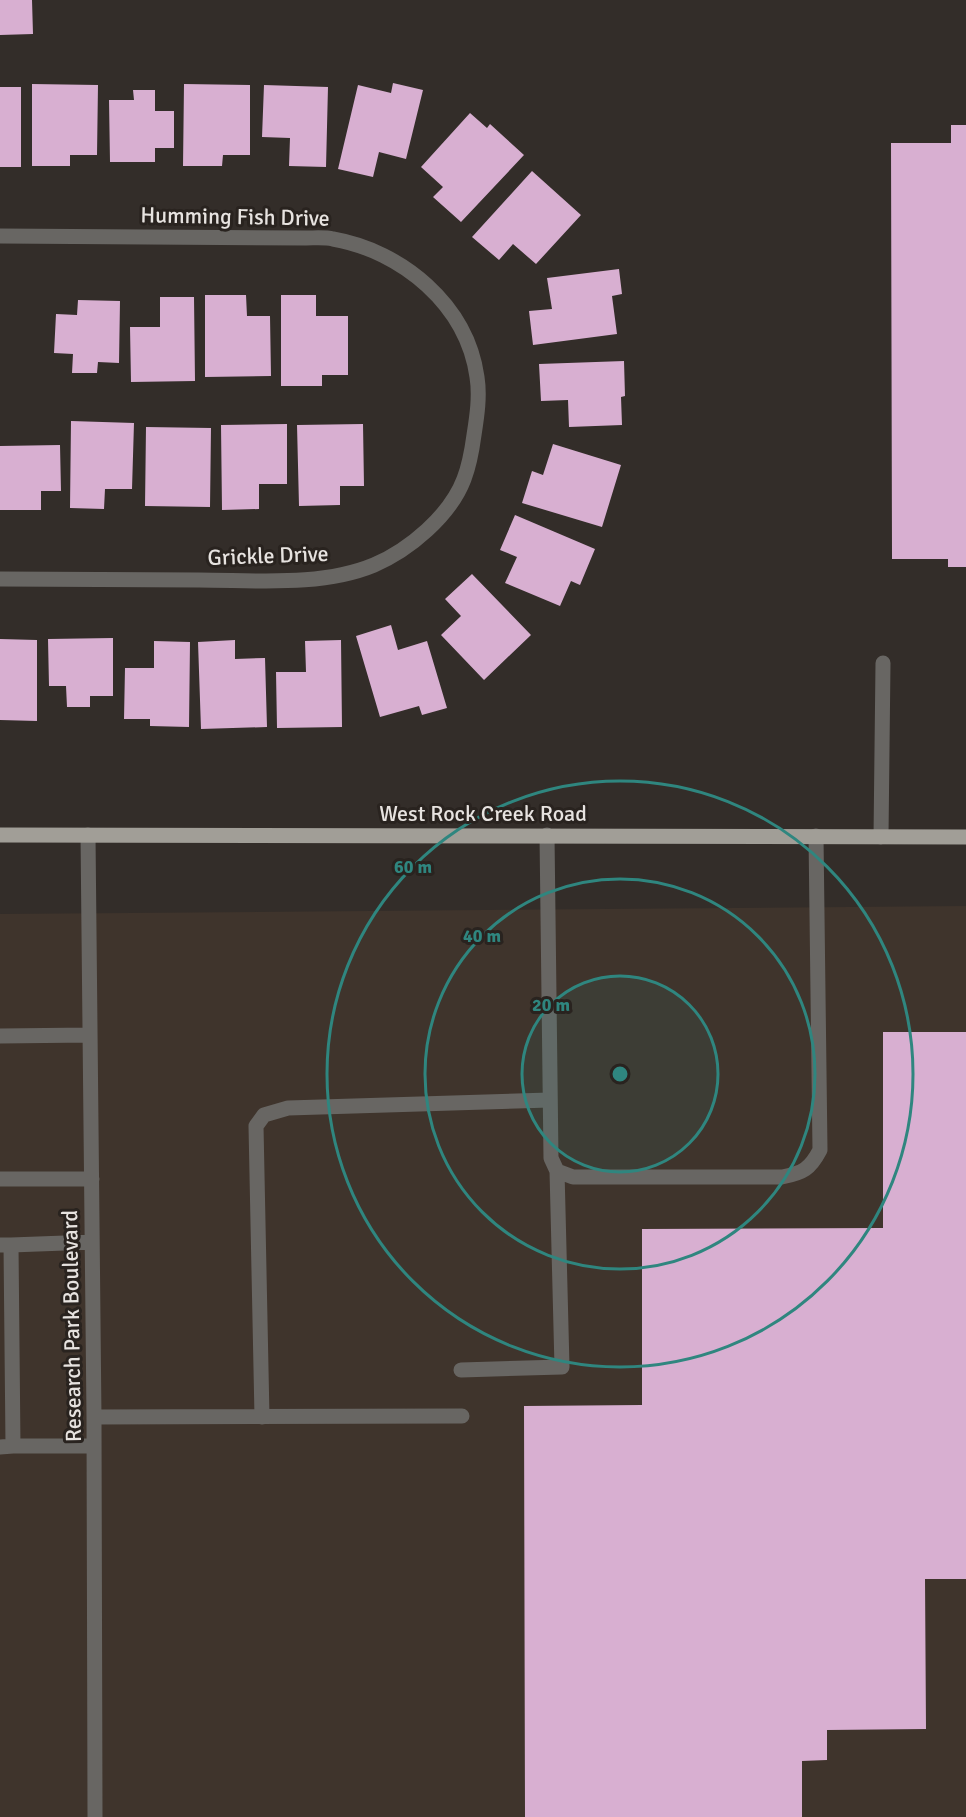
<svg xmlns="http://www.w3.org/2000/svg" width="966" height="1817" font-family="Signika,sans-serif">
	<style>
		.built { fill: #3f342c }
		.building { fill: #d8afd1 }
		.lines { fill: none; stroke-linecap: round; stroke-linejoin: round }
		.minor { stroke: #686663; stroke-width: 15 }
		.major { stroke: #a19e97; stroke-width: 15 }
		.ring { fill: none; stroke: #2f867f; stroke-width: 3 }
		.labels { text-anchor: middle; stroke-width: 6; stroke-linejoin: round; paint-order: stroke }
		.street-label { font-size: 22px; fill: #e7e3e0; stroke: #29231f }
		.centre { fill: #2f867f; stroke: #29231f; stroke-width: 3 }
		.ring-label { font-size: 18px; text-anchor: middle; font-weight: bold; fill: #2f867f; stroke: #29231f; stroke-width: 6; stroke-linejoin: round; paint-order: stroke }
	</style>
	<rect width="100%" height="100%" fill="#332d29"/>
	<!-- built -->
	<path class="built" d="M966,906V1817H0V914Z"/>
	<!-- building -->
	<path class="building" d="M0,0H32L33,34L0,35Z
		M393,83L423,90L406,159L379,152L373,177L338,169L358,85L391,93Z
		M32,84L98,85L97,155H70V166H32Z
		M184,84L250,85V155H223L222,166H183Z
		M264,85L328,87L326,167L289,166L290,138L262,137Z
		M0,87H21V167H0Z
		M133,90H155V111H174V148H155V162H110L109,100H134Z
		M470,113L487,128L490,124L524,155L461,222L433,197L443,187L421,167Z
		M951,125H966V567H948V559H892L891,143H951Z
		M532,171L581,215L536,264L513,244L499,260L472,237Z
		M619,269L622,294L612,296L617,334L533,345L529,311L552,309L547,278Z
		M205,295H246L247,316H270L271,376L205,377Z
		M281,295H316V316H348V375H322V386H281Z
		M160,297H194L195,381L131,382L130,327H160Z
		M78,300L120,301L119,363L98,362L97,373H72L73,354L54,353L56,314L77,315Z
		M624,361L625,396L621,397L622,425L569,427L568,400L541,401L539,364Z
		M71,421L134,423L132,489H105L104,509L70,508Z
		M287,424V484H259V509L222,510L221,425Z
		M363,424L364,486H340V505L299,506L297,425Z
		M146,427L211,428L210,507L145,506Z
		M553,444L621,465L602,527L522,503L532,471L543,475Z
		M60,445L61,491H41V510H0V446Z
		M515,515L595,549L580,585L571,581L560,606L505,583L517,557L500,550Z
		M472,574L531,635L484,680L441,635L461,616L445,599Z
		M391,625L398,650L427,641L447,708L422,715L419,706L380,717L356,636Z
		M113,638V696H90V707H67L66,686H49L48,639Z
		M0,639L37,640V721L0,720Z
		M235,640V659L265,658L267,727L201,729L198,642Z
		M341,640L342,727L277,728L276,672H306L305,641Z
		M154,641L190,642L189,727L150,726V719H124L125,668H154Z
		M883,1032H966V1579H925L926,1729L827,1730V1760L802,1761V1817H525L524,1406L642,1405V1229L883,1228Z"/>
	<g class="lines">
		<!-- minor -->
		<path class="minor" d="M0,236L306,238C315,238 325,237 333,239C402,251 467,305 477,377C480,396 477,416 474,435C472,450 469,466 464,479C450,516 409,550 374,565C321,587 255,580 199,580C133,580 66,579 0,579
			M88,835L94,1417L95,1817
			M547,835L551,1158L557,1171L573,1177H782C803,1173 810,1169 820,1150L816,836
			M881,837L883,663
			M0,1036L90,1035
			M0,1179H92
			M0,1245H11L13,1446L0,1447
			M11,1245L92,1242
			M461,1370L562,1367L557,1171
			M94,1417L462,1416
			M262,1417L256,1126L264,1115L288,1108L550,1100
			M13,1446H94"/>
		<!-- major -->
		<path class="major" d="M0,835L966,837"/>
	</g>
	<!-- distance rings -->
	<circle cx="620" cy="1074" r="98" fill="#2f867f" fill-opacity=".12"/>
	<g class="ring">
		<circle cx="620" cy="1074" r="98"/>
		<circle cx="620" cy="1074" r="195"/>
		<circle cx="620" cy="1074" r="293"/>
	</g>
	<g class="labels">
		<!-- street labels -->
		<g class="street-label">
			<text transform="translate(235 216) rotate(1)" y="8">Humming Fish Drive</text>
			<text transform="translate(268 555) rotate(-2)" y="8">Grickle Drive</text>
			<text x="483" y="821">West Rock Creek Road</text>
			<text transform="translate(71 1326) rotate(-91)" y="8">Research Park Boulevard</text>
		</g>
	</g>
	<circle cx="620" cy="1074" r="9" class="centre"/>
	<g class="ring-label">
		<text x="413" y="873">60 m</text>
		<text x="482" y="942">40 m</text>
		<text x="551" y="1011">20 m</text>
	</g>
</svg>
